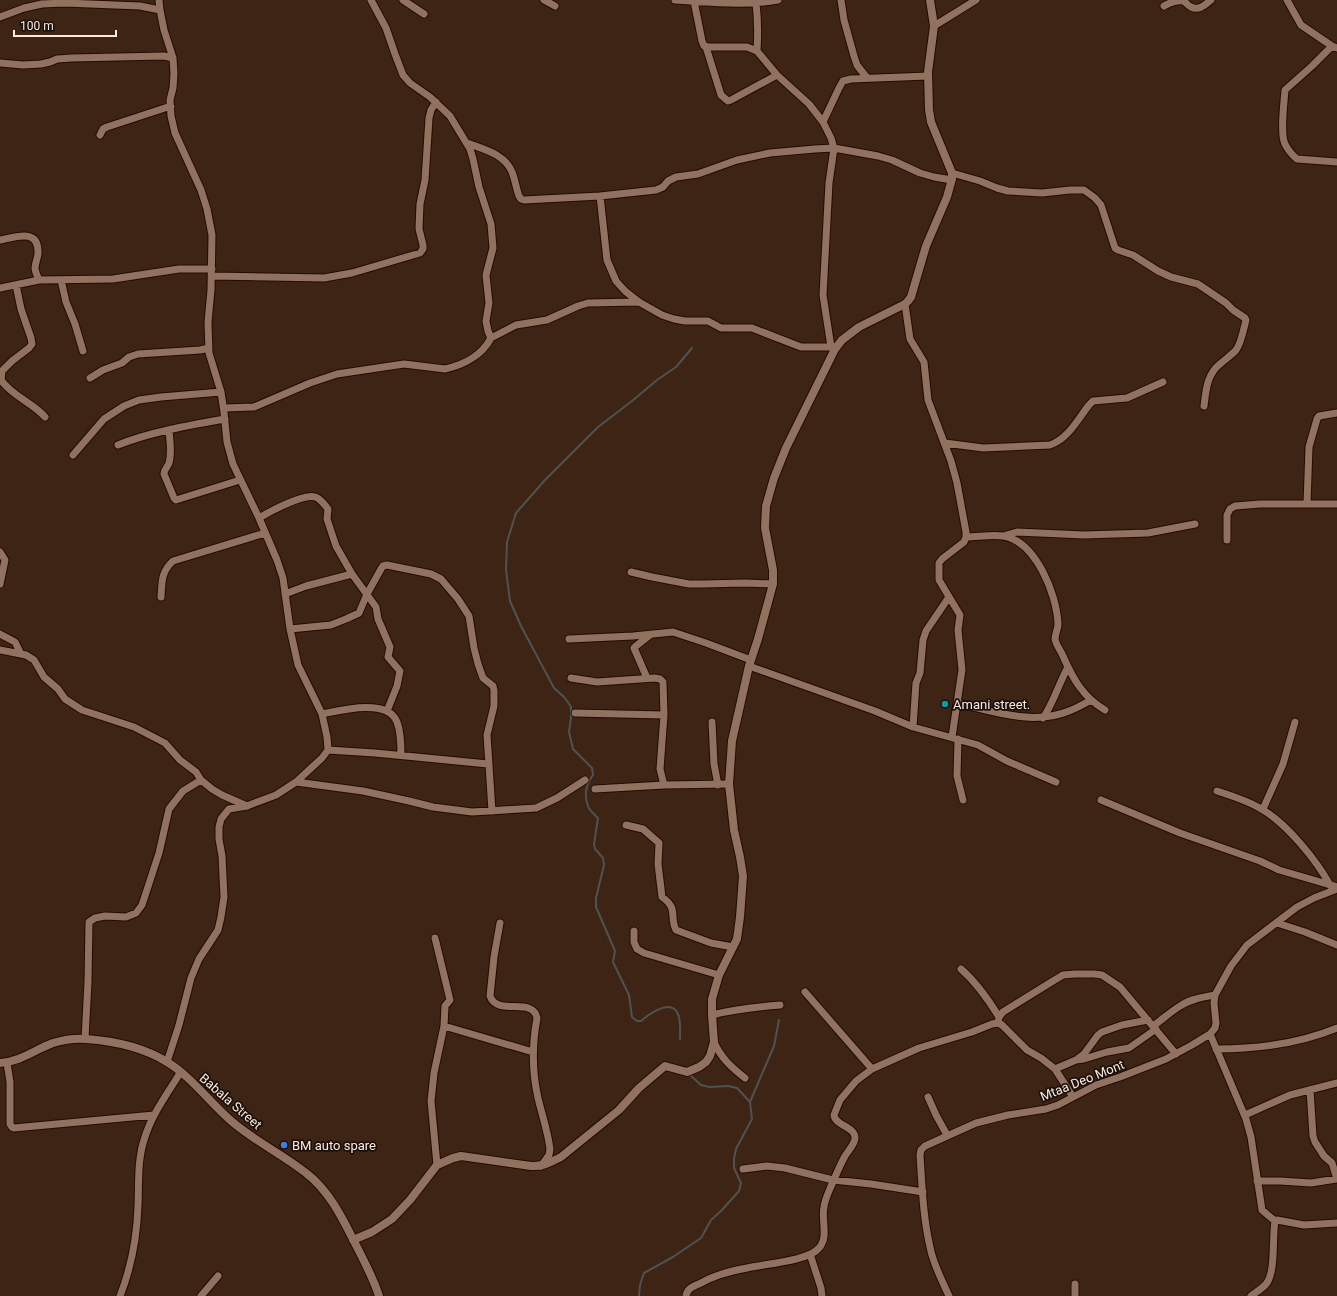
<svg xmlns="http://www.w3.org/2000/svg" width="1337" height="1296" font-family="Roboto,sans-serif">
	<style>
		.lines { fill: none; stroke-linecap: round; stroke-linejoin: round }
		.stream { stroke: #505252; stroke-width: 2 }
		.minor-casing { stroke: #240c01; stroke-width: 9 }
		.tertiary-casing { stroke: #240c01; stroke-width: 10 }
		.minor { stroke: #917160; stroke-width: 7 }
		.tertiary { stroke: #917160; stroke-width: 8 }
		.culture-dot { fill: #0f9aa8; stroke: #1c100a; stroke-width: 1.5 }
		.shop-dot { fill: #3f7fe0; stroke: #1c100a; stroke-width: 1.5 }
		.labels { text-anchor: middle; stroke-width: 3.5; stroke-linejoin: round; paint-order: stroke }
		.poi-label { font-size: 13px; fill: #fce9e0; stroke: #1c100a; text-anchor: start }
		.street-label { font-size: 13px; fill: #fce9e0; stroke: #1c100a }
	</style>
	<rect width="100%" height="100%" fill="#3e2415"/>
	<g class="lines">
		<!-- stream -->
		<path class="stream" d="M680,1039C680,1032 681,1021 678,1014C671,998 649,1014 641,1021H637L632,1017L629,995L613,962L615,951L612,944L596,907V898L604,865L603,858L595,849L594,844L598,818C595,815 589,810 588,806C584,795 586,784 593,775L592,768L573,749L569,732L571,717V707L565,698L554,688L521,626L510,601L506,570L507,542L516,513L545,480L598,427L632,401L657,380L676,367L692,348
			M690,1075L701,1085L709,1087L728,1086L737,1088L750,1102
			M639,1296L640,1285L644,1273L673,1257L701,1238L711,1220L721,1211L739,1191L741,1183L734,1168V1159L736,1149L752,1119L750,1102L774,1046L779,1020"/>
		<!-- minor casing -->
		<g class="minor-casing">
			<path id="minor" d="M159,0L160,10L164,30L173,58L174,74L173,88L170,100L171,116L175,133L201,190L207,209L212,235L211,290L208,322L209,353L221,392L224,412L227,442L233,464L259,518L277,560L283,578L290,629L298,665L322,714L327,737L328,750L322,758L296,782L276,795L247,806L229,809L221,819L219,827V839L222,856L224,897L221,917L218,930L199,959L191,978L179,1025L167,1062
				M403,0L424,14
				M544,0L555,6
				M675,0C710,2 744,6 778,0
				M841,0L844,20L854,56L857,65L867,78
				M1287,0L1301,25L1332,46L1337,48
				M694,1L702,41L704,46L708,47H747L757,51L777,75L809,104L823,122L831,138L834,148L829,183L823,295L831,347
				M756,3C758,20 758,35 757,51
				M1164,6C1170,3 1175,0 1183,1C1186,2 1187,5 1191,7C1199,11 1205,5 1211,0
				M0,17L24,8L42,4L64,3L140,6L160,10
				M934,26L976,0
				M1332,46L1312,66L1285,90C1284,103 1280,134 1285,144C1288,150 1292,155 1297,159L1337,162
				M706,47L721,95L728,101L731,100L777,75
				M0,63L23,65L41,64L50,62L57,59L72,58L164,56L173,58
				M823,122L839,88L843,81L851,79L928,76
				M100,135L103,129L107,127L171,106
				M467,143C483,149 505,154 512,172C515,179 516,188 519,196L521,199L524,200L600,196L656,190L663,187L668,181L676,177L698,174L737,160L770,153L815,149L834,148L878,156L892,160L920,173L934,177L952,180
				M952,173L980,181L997,188L1008,191L1042,193L1070,190H1084L1095,198L1101,205L1115,248L1118,250L1133,255L1158,271L1171,277L1198,284L1226,303L1233,310L1245,318L1246,320C1244,328 1241,344 1236,350C1232,355 1225,359 1220,364C1207,374 1206,390 1204,406
				M600,196L607,260L616,281L625,291L639,302L662,315L674,319L685,321H708L721,328H752L801,347H831L834,348
				M0,240C16,237 39,228 38,253C38,258 35,263 35,268C35,272 38,277 39,280
				M212,276L324,278L352,273L420,253L423,249V245L419,229L420,204L425,180L429,118L431,110L436,102
				M61,280L66,302L75,324L83,351
				M16,285L21,309L31,338L32,344L29,348L12,361L2,371L1,380C12,396 33,403 45,417
				M0,288L39,280L113,279L179,269H212
				M905,304L910,339L924,362L928,400L951,461L957,483L966,532V537L964,542L942,559L939,563V580L960,615L958,630L962,670L952,737
				M491,338L516,325L547,320L578,306L588,303L639,302
				M90,378L103,370L122,363L129,357L138,354L200,350L209,348
				M224,408L254,407L310,383L337,374L404,364L445,369C464,365 482,355 491,338L488,331L486,321L489,303L486,275L493,248L491,224L479,187L473,159L470,149L450,116L430,97L410,83L403,75L395,54L386,28L371,0
				M169,431C170,441 172,453 169,463C168,467 164,469 164,474L174,498L176,500L240,480
				M945,443L983,448L1050,445C1068,439 1078,419 1089,405L1093,401L1127,398L1163,382
				M118,445C150,432 191,425 225,419
				M73,455L104,419L124,406L139,400L161,397L221,392
				M1307,504L1309,447L1317,419L1319,416L1337,413
				M259,518C269,512 304,493 315,497C320,498 325,505 328,509L327,519L336,546L352,574
				M1003,536L1017,532L1084,535L1148,533L1195,524
				M966,537C977,537 993,534 1003,536C1036,541 1057,595 1058,624C1058,629 1055,634 1055,639C1056,645 1061,651 1063,656C1073,679 1083,697 1105,710
				M1227,540V515L1230,509L1235,506L1260,504H1337
				M0,552L5,560L0,584
				M631,572L652,577L689,584H703L745,583L773,584
				M285,594L306,586L352,574L376,607L378,619L390,647L388,657L400,671L397,686L387,711
				M161,597C162,582 161,572 173,561L265,533
				M290,629L331,625L346,619L359,613L367,594L381,569L383,566L387,565L431,574L441,579L458,599L469,616L474,648L478,664L483,678L493,686L494,690V706L487,735L492,811
				M0,634L15,642L21,654
				M569,639L633,636L673,632L706,643L751,660
				M0,650L26,655L34,660L44,677L58,689L65,699L82,710L134,727L165,743L180,760L196,772L201,780L212,789L222,795L247,806
				M749,666L875,711L913,727L978,745L1007,761L1056,782
				M571,678L597,682L655,678L660,679L663,682L664,715L660,769L664,785
				M647,678L634,648L636,646L650,635
				M957,703C993,711 1033,726 1069,711C1077,708 1084,704 1091,700
				M575,713L664,715
				M322,714C341,710 388,698 397,722C401,732 401,744 401,755
				M1043,718C1053,704 1059,683 1068,667
				M712,722L714,764L718,785
				M913,727L916,683L920,673L923,640L926,631L949,597
				M958,739L957,776L963,800
				M328,750L375,753L488,764
				M296,782L363,791L409,801L433,807L472,812L536,808L557,798L585,780
				M595,789L664,785L729,784
				M1217,791C1232,796 1249,801 1263,810C1287,824 1317,861 1330,885
				M1101,800L1180,833L1260,861L1279,870L1337,887
				M1263,809L1283,764L1295,722
				M626,825L643,829L659,843L658,864L662,897C679,909 669,916 676,930L711,943L733,947
				M500,923L494,957L490,996C497,1017 533,996 537,1018C532,1045 532,1072 538,1098C542,1115 548,1132 550,1149L549,1155L541,1166
				M1277,923L1305,932L1337,945
				M634,931V942L637,949L644,953L719,975
				M435,938L450,1000L445,1006L444,1026L434,1073L431,1101L437,1165
				M961,969C977,983 988,999 999,1017
				M805,992L872,1069
				M712,1015C735,1009 757,1007 780,1005
				M998,1023L999,1017L1003,1012L1053,981L1063,975L1075,974H1094L1102,975L1120,987L1176,1054
				M444,1026L533,1052
				M1153,1026C1167,1016 1180,1003 1196,999C1202,997 1209,996 1215,995
				M1210,1034L1246,1119L1251,1137L1262,1210L1275,1221
				M85,1039L88,982L89,922L95,918L105,916L126,917L136,913L142,905L159,853L169,809L183,791L201,780
				M714,1042C721,1058 731,1067 745,1078
				M1216,1049C1257,1049 1299,1044 1337,1028
				M1076,1060L1084,1054L1098,1035L1102,1032L1122,1025L1148,1020
				M7,1063L10,1082V1124L12,1127L14,1128L154,1115
				M1055,1069L1076,1060L1084,1059L1107,1052L1129,1048L1156,1029
				M1310,1090L1313,1136L1315,1142L1324,1156L1332,1163L1337,1179
				M928,1097L936,1115L947,1135
				M1245,1115L1290,1095L1337,1083
				M743,1169L767,1166L785,1168L833,1180L871,1184L923,1192
				M1257,1181H1280L1311,1183L1337,1179
				M810,1254L821,1288L822,1296
				M1075,1284V1296
				M120,1296C131,1268 137,1236 138,1206C139,1184 137,1159 145,1137C152,1114 168,1093 180,1073
				M201,1296L218,1276
				M686,1296C687,1288 694,1286 701,1283C715,1275 730,1271 747,1268C763,1264 809,1261 819,1248C829,1237 821,1220 824,1207C825,1199 829,1191 832,1184C836,1175 840,1165 845,1156C848,1151 855,1144 855,1138C855,1126 835,1126 834,1115L840,1100L856,1081L872,1069L919,1048L972,1032L992,1024L998,1023L1002,1025L1027,1050L1041,1058L1055,1069L1073,1097
				M949,1296C942,1280 933,1264 930,1247C923,1217 922,1185 920,1155L921,1150L925,1146L976,1123L1008,1115L1046,1109L1058,1105L1096,1085L1120,1077L1166,1059L1192,1045L1210,1034L1215,1028L1216,1023L1214,1003L1215,995L1231,966L1247,945L1297,907L1314,898L1337,889
				M1251,1296C1256,1292 1262,1289 1266,1284C1276,1272 1272,1238 1275,1221L1277,1220L1304,1225L1337,1223"/>
		</g>
		<!-- tertiary casing -->
		<g class="tertiary-casing">
			<path id="tertiary" d="M0,1063C22,1061 34,1050 53,1043C63,1040 75,1038 86,1039C114,1041 143,1047 167,1062C189,1075 209,1101 229,1119C252,1140 281,1153 306,1173C331,1192 344,1222 358,1249C366,1265 374,1280 379,1296
				M353,1240L372,1232L392,1219L410,1200L437,1165L453,1158L461,1156L531,1166C542,1167 551,1162 561,1157L619,1110L639,1088L665,1066L687,1072L699,1067L706,1062L710,1056L714,1042L712,1015V999L719,975L737,939L740,917L743,876L740,857L734,830L729,784L732,741L749,666L758,639L773,584V570L765,528L766,506L774,478L786,448L835,349L842,340L859,327L905,304L908,301L911,297L926,246L947,197L952,179V173L931,122L929,110L928,72L934,26L930,0"/>
		</g>
		<!-- minor -->
		<use href="#minor" class="minor"/>
		<!-- tertiary -->
		<use href="#tertiary" class="tertiary"/>
	</g>
	<!-- markers -->
	<circle class="culture-dot" cx="945" cy="704" r="4"/>
	<circle class="shop-dot" cx="284" cy="1145" r="4"/>
	<g class="labels">
		<!-- poi labels -->
		<g class="poi-label">
			<text x="953" y="709">Amani street.</text>
			<text x="292" y="1150">BM auto spare</text>
		</g>
		<!-- street labels -->
		<g class="street-label">
			<text transform="translate(1082 1080) rotate(-22)" y="5">Mtaa Deo Mont</text>
			<text transform="translate(231 1101) rotate(41)" y="5">Babala Street</text>
		</g>
	</g>
	<!-- scale -->
	<path d="M14 30v6h102v-6" fill="none" stroke="#fce9e0" stroke-width="2"/>
	<text x="20" y="30" font-size="12" fill="#fce9e0" stroke="#1c100a" stroke-width="3" paint-order="stroke">100 m</text>
</svg>
